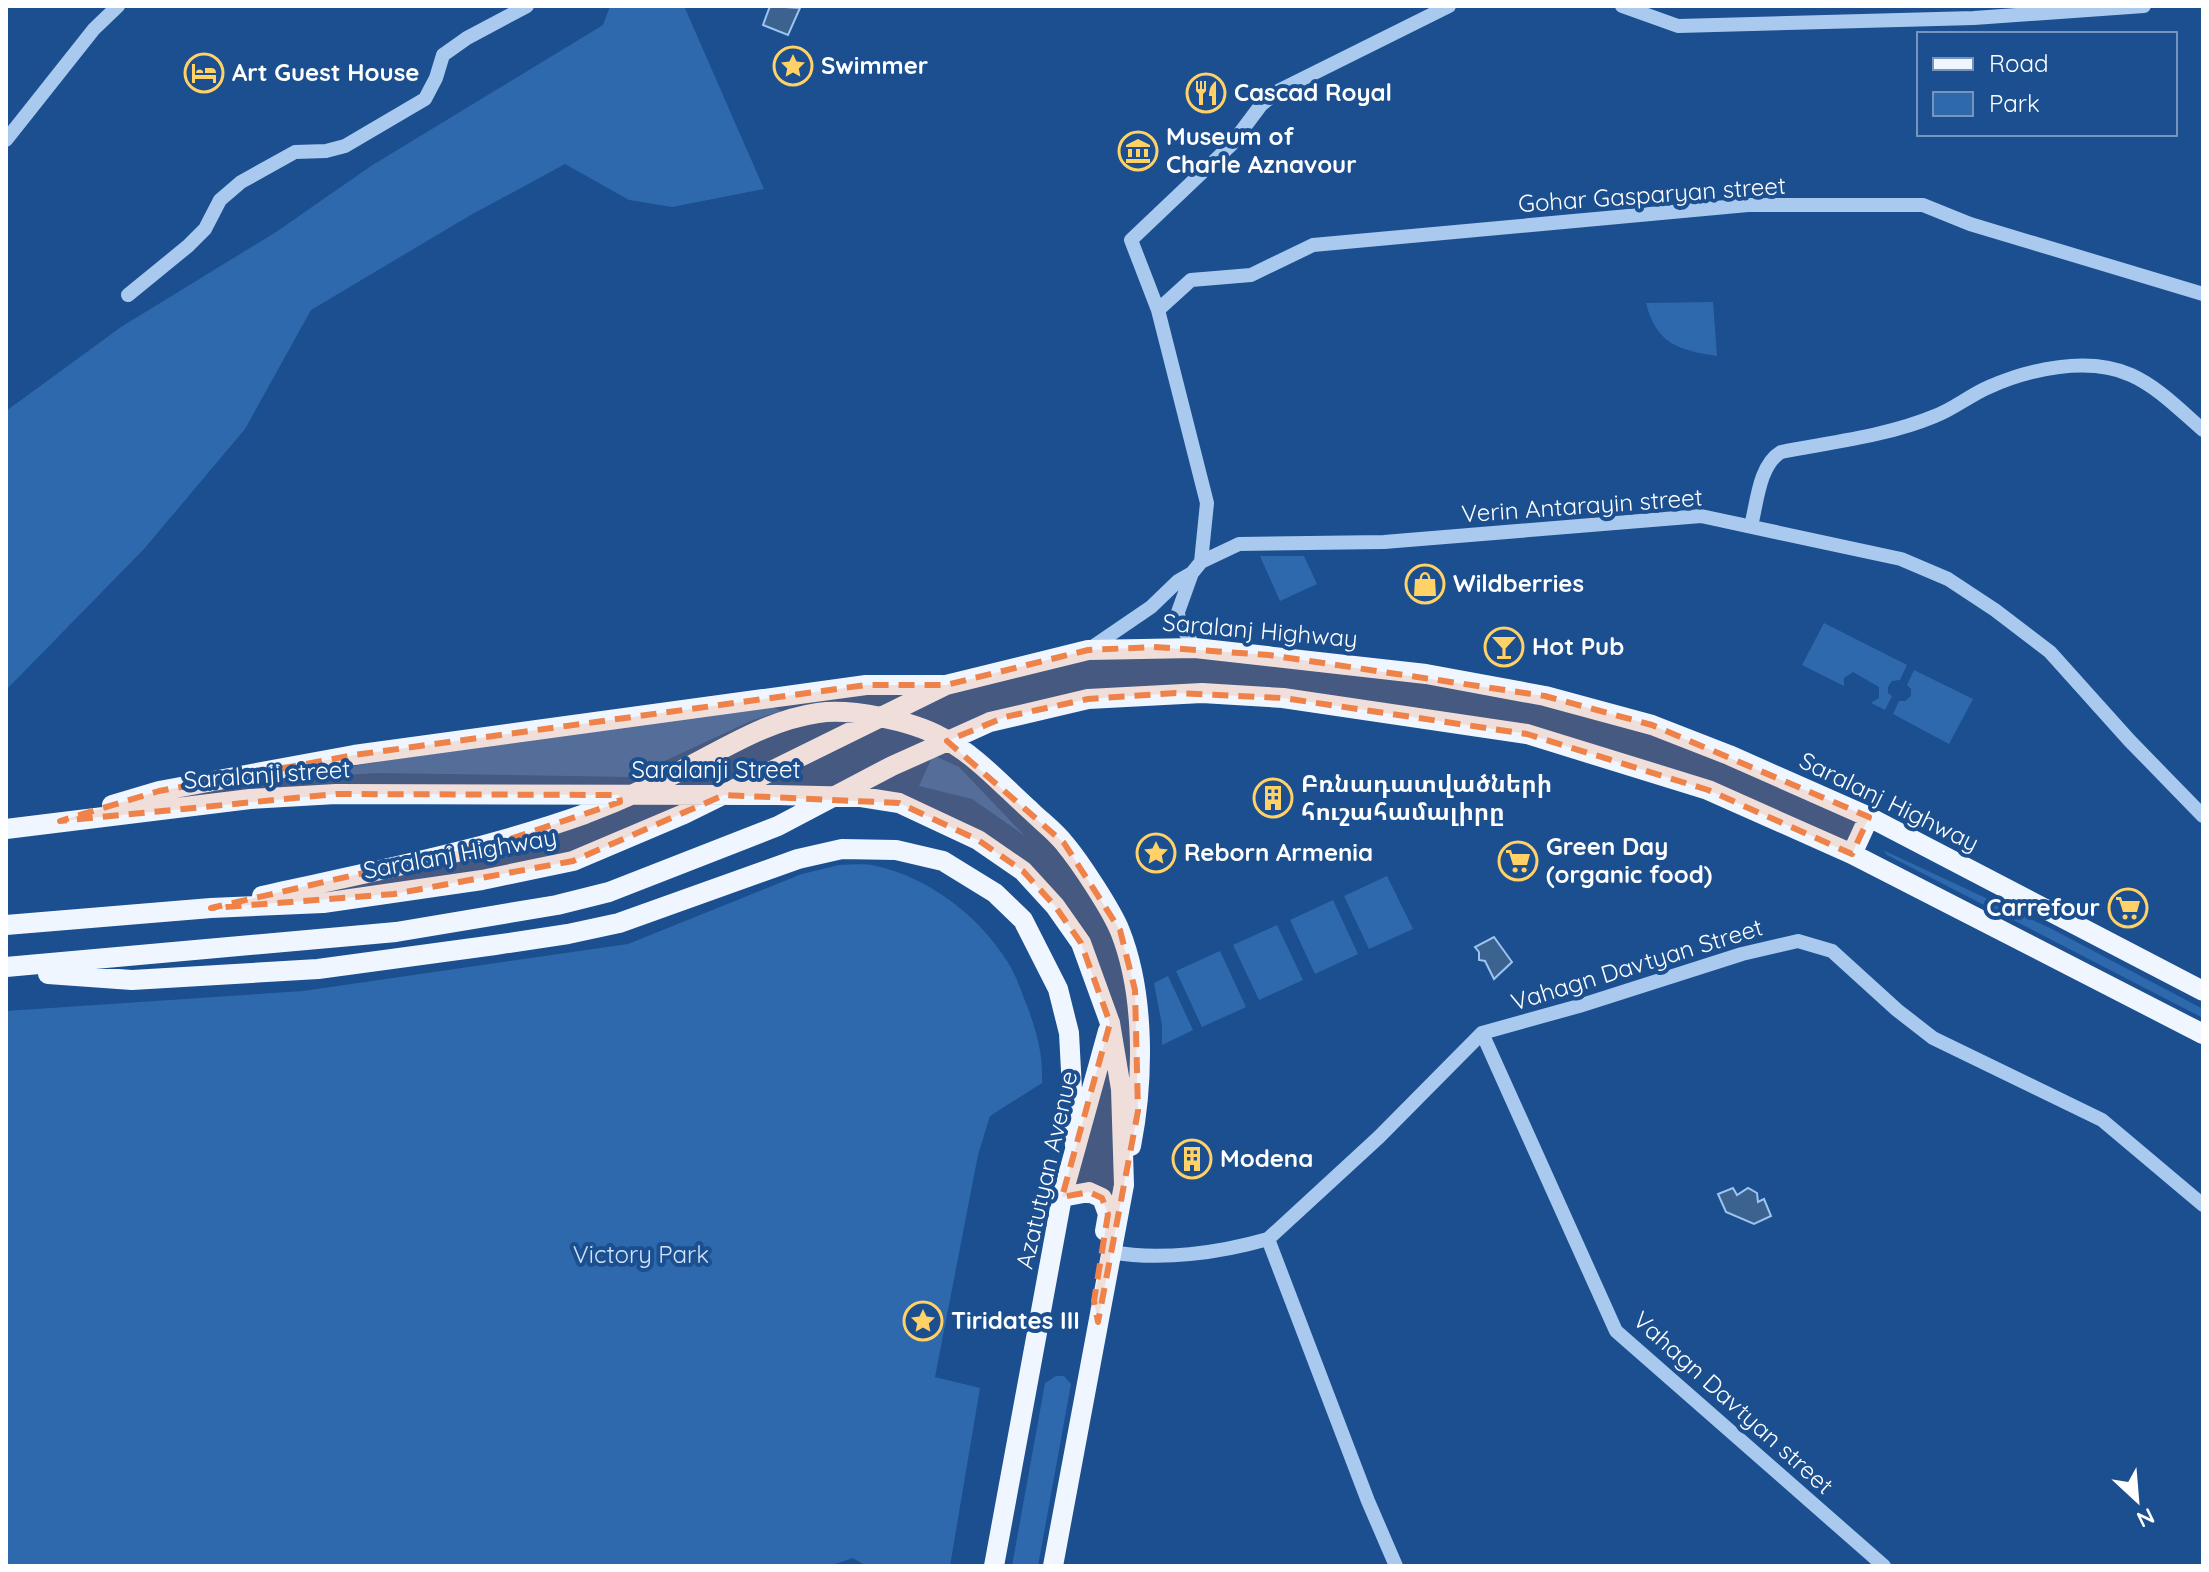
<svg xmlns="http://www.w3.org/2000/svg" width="2209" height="1572" font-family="Quicksand,'Noto Sans Armenian',sans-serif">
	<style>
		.green { fill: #2e69ad }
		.water { fill: #3c6290; stroke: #9cc4f0; stroke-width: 2 }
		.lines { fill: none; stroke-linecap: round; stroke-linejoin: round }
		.minor { stroke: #a9c9ee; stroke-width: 14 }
		.major { stroke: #f0f6ff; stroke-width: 20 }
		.marked { fill: #ee8249; fill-opacity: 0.2; stroke: #ee8249; stroke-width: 6; stroke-dasharray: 16 10; stroke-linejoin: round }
		.labels { text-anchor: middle; stroke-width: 8; stroke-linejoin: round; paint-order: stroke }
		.poi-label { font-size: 24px; font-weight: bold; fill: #fff; stroke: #1b4f8f; text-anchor: start }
		.street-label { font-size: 24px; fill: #fff; stroke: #1b4f8f }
		.park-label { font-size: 24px; fill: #cfe3fa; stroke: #1b4f8f }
	</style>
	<rect width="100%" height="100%" fill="#1b4f8f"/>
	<!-- green -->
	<path class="green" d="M610,6H684L764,189L672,207L629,200L565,164L469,216L311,310L245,429L144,549L6,690V411L121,327L276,232L371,166L603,25Z
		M1713,302L1717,356C1679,350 1656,344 1646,303Z
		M1260,556H1304L1317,584L1280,601Z
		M1824,623L1907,665L1900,680L1892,681L1888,687V693L1892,696L1885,710L1871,703L1879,698V687L1853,672L1844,678V686L1802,665Z
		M1914,670L1973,699L1949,744L1893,714L1899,701H1905L1911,696V689L1907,685Z
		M769,706L782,711L753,720L630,777L377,773L282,779L383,761Z
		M933,755L959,767L1025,836L972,799L919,786Z
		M1883,850L2052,929L2203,1009V1018L1887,855Z
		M839,865C851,865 864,863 876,866C928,877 979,916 1007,961C1017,976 1022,994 1029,1011C1038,1037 1043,1055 1042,1083L990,1116L978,1155L935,1377L980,1388L950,1566H866L853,1558L829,1566H6V1011L303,991L628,944L802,874Z
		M1387,876L1413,929L1369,949L1344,896Z
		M1333,900L1358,954L1315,974L1290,920Z
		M1277,925L1303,980L1259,1000L1233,945Z
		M1220,951L1246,1007L1202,1027L1176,971Z
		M1168,976L1193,1030L1162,1045V1025L1154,983Z
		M1056,1376H1064L1071,1384L1038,1566H1012L1045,1383Z"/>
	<!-- water -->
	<path class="water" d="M770,6L800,8L788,35L763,25Z
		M1494,937L1512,962L1494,979L1485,961L1479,960V952L1475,947Z
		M1733,1188L1737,1195L1748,1188L1757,1193L1758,1202L1764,1199L1771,1216L1754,1224L1726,1212L1718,1194Z"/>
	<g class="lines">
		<!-- minor -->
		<path class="minor" d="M1622,6L1678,26L1974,18L2144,6
			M6,140L94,29L118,6
			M128,295L188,246L205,229L220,200L241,182L295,152L326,151L345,146L425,99L436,78L443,55L467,38L527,6
			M1158,310L1191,280L1251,275L1313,245L1748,205H1923L1970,224L2203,294
			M1751,526C1757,503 1759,465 1781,452C1832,442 1887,436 1935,416C1954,409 1970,395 1989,387C2029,369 2088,356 2131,375C2158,387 2181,411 2203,430
			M1201,562L1239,544L1384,542L1701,516L1901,559L1948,579L1995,610L2050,652L2129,740L2203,816
			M1195,648L1179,622L1178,612L1192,573L1201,562L1207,503L1158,310L1131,240L1231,145L1261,105L1278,91L1449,6
			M1088,650L1151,607L1178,581L1192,573
			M1482,1033L1616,1331L1884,1566
			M1268,1239L1368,1501L1396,1566
			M1111,1252C1161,1261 1219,1253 1268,1239L1379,1137L1482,1033L1579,1006L1742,954L1798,941L1832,951L1897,1010L1933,1038L2102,1120L2203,1205"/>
		<!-- major -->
		<path class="major" d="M112,805L159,791L354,755L866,685H942
			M6,829L250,799L336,794L777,795L861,797L899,803L978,840L1023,871L1055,906L1081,943L1110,1023L1121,1089L1124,1185L1053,1566
			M1852,854L1869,817
			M262,896C370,872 481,851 585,814C619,801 653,786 684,769C727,747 769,720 818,713C851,708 912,721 941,737C975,754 1002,785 1030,810C1041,821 1055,831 1065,844C1080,862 1111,909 1120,931C1145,994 1144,1080 1131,1146
			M6,925L211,908L323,903L482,880L573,861L684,814L946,685L1088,650L1195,648L1426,674L1545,696L1652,725L1729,755L1869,817L2203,991
			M6,967L396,932L557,905L609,892L778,826L892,766L990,722L1088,699L1202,693L1283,698L1527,734L1708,790L1852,854L2203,1034
			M48,974L132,980L318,969L495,945L568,934L619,923L798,859L842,849L896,850L943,861L995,893L1023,920L1058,989L1069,1033L1075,1146
			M1062,1197L1089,1192L1102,1198L1108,1214L1105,1231
			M994,1566L1062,1197L1108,1031"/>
	</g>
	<!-- marked area -->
	<path class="marked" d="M1154,647L1269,655L1545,696L1652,725L1869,817L1852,854L1708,790L1527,734L1283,698L1176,693L1088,699L1005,717L947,741L1064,843L1120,930L1135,990L1138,1111L1098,1322L1094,1301L1108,1214L1102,1198L1089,1192L1062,1197L1110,1023L1081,943L1055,906L1023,871L978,840L899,803L724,795L573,861L394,894L211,908L507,840L620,802L619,795L336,794L60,821L159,791L354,755L866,685H946L1088,650Z"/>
	<!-- icons -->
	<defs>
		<g id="sight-ring" transform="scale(2)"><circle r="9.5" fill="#1b4f8f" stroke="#ffd166" stroke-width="1.5"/><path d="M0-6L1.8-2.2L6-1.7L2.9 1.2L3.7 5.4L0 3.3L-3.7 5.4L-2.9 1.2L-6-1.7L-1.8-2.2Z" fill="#ffd166"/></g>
		<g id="hotel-ring" transform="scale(2)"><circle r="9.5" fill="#1b4f8f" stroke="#ffd166" stroke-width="1.5"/><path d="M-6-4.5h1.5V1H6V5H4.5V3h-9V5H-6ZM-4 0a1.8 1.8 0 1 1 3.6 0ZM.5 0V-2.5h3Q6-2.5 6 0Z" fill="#ffd166"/></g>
		<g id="restaurant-ring" transform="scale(2)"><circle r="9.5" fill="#1b4f8f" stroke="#ffd166" stroke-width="1.5"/><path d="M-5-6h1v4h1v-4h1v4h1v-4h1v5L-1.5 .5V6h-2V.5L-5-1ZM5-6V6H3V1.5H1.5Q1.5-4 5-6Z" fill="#ffd166"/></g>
		<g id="museum-ring" transform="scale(2)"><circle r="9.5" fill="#1b4f8f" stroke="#ffd166" stroke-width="1.5"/><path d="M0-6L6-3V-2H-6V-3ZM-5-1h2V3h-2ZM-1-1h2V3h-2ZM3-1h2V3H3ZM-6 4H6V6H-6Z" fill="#ffd166"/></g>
		<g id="shop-ring" transform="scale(2)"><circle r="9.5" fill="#1b4f8f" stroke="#ffd166" stroke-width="1.5"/><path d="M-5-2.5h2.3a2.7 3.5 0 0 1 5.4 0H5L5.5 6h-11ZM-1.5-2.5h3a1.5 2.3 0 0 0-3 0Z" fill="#ffd166"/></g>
		<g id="bar-ring" transform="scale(2)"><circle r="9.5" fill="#1b4f8f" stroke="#ffd166" stroke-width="1.5"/><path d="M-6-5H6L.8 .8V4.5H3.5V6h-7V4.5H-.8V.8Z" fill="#ffd166"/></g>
		<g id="building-ring" transform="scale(2)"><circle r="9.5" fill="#1b4f8f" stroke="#ffd166" stroke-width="1.5"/><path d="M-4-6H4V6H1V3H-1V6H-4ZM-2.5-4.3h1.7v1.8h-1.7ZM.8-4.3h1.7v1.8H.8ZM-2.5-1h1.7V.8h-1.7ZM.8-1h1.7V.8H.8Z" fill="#ffd166"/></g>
		<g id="supermarket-ring" transform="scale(2)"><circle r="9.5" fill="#1b4f8f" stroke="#ffd166" stroke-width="1.5"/><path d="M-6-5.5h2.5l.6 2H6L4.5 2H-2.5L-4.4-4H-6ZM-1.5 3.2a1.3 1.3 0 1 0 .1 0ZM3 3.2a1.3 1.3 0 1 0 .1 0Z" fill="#ffd166"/></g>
	</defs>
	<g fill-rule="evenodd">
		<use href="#sight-ring" x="793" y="66"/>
		<use href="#hotel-ring" x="204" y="73"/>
		<use href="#restaurant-ring" x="1206" y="93"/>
		<use href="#museum-ring" x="1138" y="151"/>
		<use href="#shop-ring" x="1425" y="584"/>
		<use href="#bar-ring" x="1504" y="647"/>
		<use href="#building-ring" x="1273" y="798"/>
		<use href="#sight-ring" x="1156" y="853"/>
		<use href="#supermarket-ring" x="1518" y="861"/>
		<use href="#supermarket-ring" x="2128" y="908"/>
		<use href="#building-ring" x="1192" y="1159"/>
		<use href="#sight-ring" x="923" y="1321"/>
	</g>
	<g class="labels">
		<!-- poi labels -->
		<g class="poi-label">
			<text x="821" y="74">Swimmer</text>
			<text x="232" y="81">Art Guest House</text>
			<text x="1234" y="101">Cascad Royal</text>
			<text x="1166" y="145">Museum of<tspan x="1166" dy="28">Charle Aznavour</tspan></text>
			<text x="1453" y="592">Wildberries</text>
			<text x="1532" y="655">Hot Pub</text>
			<text x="1301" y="792">Բռնադատվածների<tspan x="1301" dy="28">հուշահամալիրը</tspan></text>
			<text x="1546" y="855">Green Day<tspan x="1546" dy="28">(organic food)</tspan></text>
			<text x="1184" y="861">Reborn Armenia</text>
			<text x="2100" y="916" text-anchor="end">Carrefour</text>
			<text x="1220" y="1167">Modena</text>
			<text x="951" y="1329">Tiridates III</text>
		</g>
		<!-- street labels -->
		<g class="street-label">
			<text transform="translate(1652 195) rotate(-4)" y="8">Gohar Gasparyan street</text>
			<text transform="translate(1582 506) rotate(-4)" y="8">Verin Antarayin street</text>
			<text transform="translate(1260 631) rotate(5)" y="8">Saralanj Highway</text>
			<text x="716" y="778">Saralanji Street</text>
			<text transform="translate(267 775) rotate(-4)" y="8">Saralanji street</text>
			<text transform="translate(1889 802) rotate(26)" y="8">Saralanj Highway</text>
			<text transform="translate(460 854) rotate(-10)" y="8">Saralanj Highway</text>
			<text transform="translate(1637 965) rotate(-17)" y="8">Vahagn Davtyan Street</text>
			<text transform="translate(1047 1170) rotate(-77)" y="8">Azatutyan Avenue</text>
			<text transform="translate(1733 1403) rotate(42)" y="8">Vahagn Davtyan street</text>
		</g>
		<!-- park labels -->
		<g class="park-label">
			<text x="641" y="1263">Victory Park</text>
		</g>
	</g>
	<!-- border -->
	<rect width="2209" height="1572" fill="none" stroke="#ffffff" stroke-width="16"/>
	<!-- legend -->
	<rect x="1917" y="32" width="260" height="104" fill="#1b4f8f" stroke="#7695bc" stroke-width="2"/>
	<rect x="1933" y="58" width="40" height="12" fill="#f0f6ff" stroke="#7695bc" stroke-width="2"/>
	<text x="1989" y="72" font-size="24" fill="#ffffff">Road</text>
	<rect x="1933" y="92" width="40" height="24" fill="#2e69ad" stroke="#7695bc" stroke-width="2"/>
	<text x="1989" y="112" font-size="24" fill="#ffffff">Park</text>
	<!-- north arrow -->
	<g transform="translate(2137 1500) rotate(154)" stroke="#1b4f8f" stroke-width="6" paint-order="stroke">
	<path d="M0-6L14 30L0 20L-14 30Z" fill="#ffffff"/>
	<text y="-12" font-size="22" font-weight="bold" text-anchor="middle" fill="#ffffff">N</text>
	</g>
</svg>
